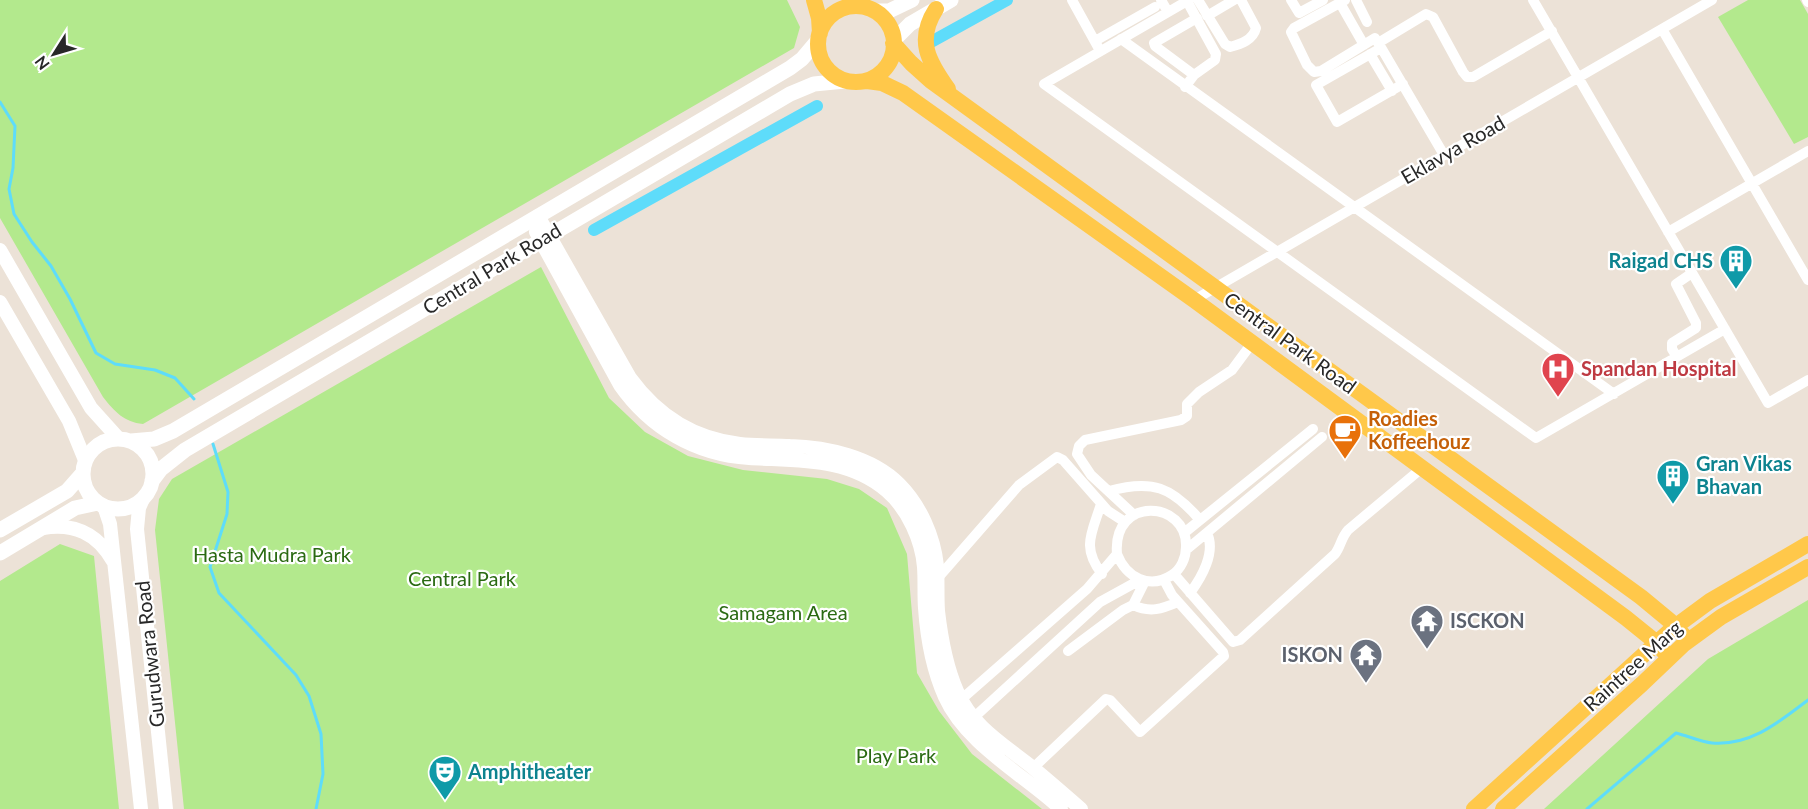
<svg xmlns="http://www.w3.org/2000/svg" width="1808" height="809" font-family="Lato,sans-serif">
	<style>
		.green { fill: #b3e98d }
		.lines { fill: none; stroke-linecap: round; stroke-linejoin: round }
		.stream { stroke: #5edcfa; stroke-width: 3 }
		.canal { stroke: #5edcfa; stroke-width: 12 }
		.minor { stroke: #fff; stroke-width: 10 }
		.tertiary { stroke: #fff; stroke-width: 14 }
		.secondary { stroke: #fff; stroke-width: 15 }
		.primary { stroke: #ffc84a; stroke-width: 16 }
		.labels { text-anchor: middle; stroke-width: 4.5; stroke-linejoin: round; paint-order: stroke }
		.street-label { font-size: 20px; fill: #282828; stroke: #fff }
		.culture-label { font-size: 20px; font-weight: bold; fill: #0d838f; stroke: #fff; text-anchor: start }
		.health-label { font-size: 20px; font-weight: bold; fill: #be3a42; stroke: #fff; text-anchor: start }
		.food-label { font-size: 20px; font-weight: bold; fill: #c56008; stroke: #fff; text-anchor: start }
		.park-label { font-size: 20px; fill: #2a6a12; stroke: #fff }
		.worship-label { font-size: 20px; font-weight: bold; fill: #5b616d; stroke: #fff; text-anchor: start }
	</style>
	<rect width="100%" height="100%" fill="#ece2d7"/>
	<!-- green -->
	<path class="green" d="M0,0H787L800,27L794,48L143,424C124,422 115,412 103,397L0,218Z
		M1748,0H1800L1808,14V137L1794,144L1718,17Z
		M541,267L609,398L645,432L688,456L743,470L827,479L859,489L887,508L907,554L917,673L939,711L972,754L1042,809H184L155,530L159,499L172,479Z
		M60,544L94,556L119,809H0V581Z
		M1808,600V809H1544L1708,659Z"/>
	<g class="lines">
		<!-- stream -->
		<path class="stream" d="M0,102L15,126L13,168L9,189L14,214L32,242L51,266L70,299L96,353L115,364L155,370L175,378L194,399
			M213,444L228,492L227,514L210,567L219,593L296,675L309,696L321,734L323,774L316,809
			M1587,809L1676,733C1688,736 1701,742 1712,743C1751,746 1779,722 1808,700"/>
		<!-- canal -->
		<path class="canal" d="M931,42L1007,0
			M594,230L817,106"/>
		<!-- minor -->
		<path class="minor" d="M1072,0L1098,47
			M1161,0L1168,12
			M1189,0L1044,84L1536,438L1725,329
			M1198,0L1225,44L1230,47C1241,44 1253,40 1256,28L1241,0
			M1291,0L1299,13L1323,0
			M1345,0L1294,28L1291,32L1307,65L1314,72L1321,71L1375,38
			M1356,0L1367,22
			M1533,0L1768,403L1808,380
			M1807,0L1808,2
			M1340,3L1364,45
			M1207,16L1234,0
			M1662,29L1808,280
			M1121,39L1614,394
			M1095,41L1155,7
			M1378,43L1426,14L1433,17L1463,72L1467,77H1473L1552,31
			M1379,44L1444,155
			M1381,48L1316,85L1337,122L1403,84
			M1370,54L1392,91
			M1194,75L1155,46L1154,43L1197,18
			M1185,87L1194,75L1215,60L1216,54L1187,1
			M1668,232L1808,151
			M1194,300L1712,0
			M1677,357L1672,349V343L1696,328V323L1676,284L1692,273
			M1109,491C1152,479 1172,487 1200,520
			M1101,504C1092,533 1081,547 1102,574
			M1134,515L1091,475L1077,454L1079,446L1085,440L1181,420L1187,416V404L1199,392L1232,370L1252,343
			M1184,533L1313,429
			M1186,550L1322,437
			M1174,574L1233,642L1240,640L1335,554C1341,546 1341,538 1348,530L1422,468
			M937,579L1019,485L1057,457L1063,460L1108,511L1125,522
			M1190,593C1202,577 1216,552 1207,533
			M1133,605C1150,613 1162,609 1178,602
			M1068,651L1123,610L1133,605L1145,581
			M956,704L1087,589L1117,554C1112,495 1188,500 1186,547C1186,558 1181,569 1172,575C1149,590 1126,577 1117,554
			M970,721L1100,602L1140,580
			M1033,768L1106,699L1110,700L1140,732L1224,656L1223,652L1172,595L1164,580"/>
		<!-- tertiary -->
		<path class="tertiary" d="M538,216L630,378C657,415 694,439 740,444C756,446 773,445 790,446C827,447 872,457 899,484C920,505 934,536 937,566C938,581 937,596 938,611C941,637 946,666 957,691C972,726 1003,744 1032,767C1049,781 1065,795 1081,809
			M536,232L620,385C650,428 696,455 749,458C797,461 848,457 887,491C908,509 922,541 924,567C925,581 924,595 925,608C927,637 933,670 945,697C966,744 1023,774 1061,809
			M0,250L91,408L118,438
			M0,302L69,421L85,460
			M143,499L139,508L137,529L166,809
			M104,506L110,524L141,809
			M43,528C74,523 97,533 113,561"/>
		<!-- secondary -->
		<path class="secondary" d="M874,11H889L912,0
			M893,41L910,24L951,0
			M83 474a35 35 0 1 1 70 0a35 35 0 1 1-70 0Z
			M131,441L154,439L173,431L790,68L802,59L818,40
			M152,481L161,469L185,450L790,94L814,84L845,81
			M0,530L67,491L82,474
			M0,553L75,508L98,503"/>
		<!-- primary -->
		<path class="primary" d="M814,0L819,18L820,33
			M818 44a38 38 0 1 1 76 0a38 38 0 1 1-76 0Z
			M936,9C916,40 928,61 948,89
			M893,43L911,63L931,81L1641,597L1670,621L1688,640
			M867,81L882,83L903,93L1194,300L1626,618L1652,639L1669,657
			M1474,809L1672,629L1710,601L1808,544
			M1503,809L1642,684L1684,644L1721,617L1808,567"/>
	</g>
	<!-- icons -->
	<defs>
		<g id="building-pin" transform="scale(1.725)"><path d="M0 17L-7.5 6A9.5 9.5 0 1 1 7.5 6Z" fill="#0f9aa8" stroke="#fff"/><path d="M-4-6H4V6H1V3H-1V6H-4ZM-2.5-4.3h1.7v1.8h-1.7ZM.8-4.3h1.7v1.8H.8ZM-2.5-1h1.7V.8h-1.7ZM.8-1h1.7V.8H.8Z" fill="#fff"/></g>
		<g id="hospital-pin" transform="scale(1.725)"><path d="M0 17L-7.5 6A9.5 9.5 0 1 1 7.5 6Z" fill="#e0444e" stroke="#fff"/><path d="M-5-5h3v3.5h4V-5h3V5h-3V1.5h-4V5h-3Z" fill="#fff"/></g>
		<g id="cafe-pin" transform="scale(1.725)"><path d="M0 17L-7.5 6A9.5 9.5 0 1 1 7.5 6Z" fill="#e8710a" stroke="#fff"/><path d="M-5.5-4.5H6V0H3Q3 3.5 0 3.5H-2.5Q-5.5 3.5-5.5 0ZM3-3.2v2h1.7v-2ZM-6 4.5H4V6H-6Z" fill="#fff"/></g>
		<g id="temple-pin" transform="scale(1.725)"><path d="M0 17L-7.5 6A9.5 9.5 0 1 1 7.5 6Z" fill="#6b7280" stroke="#fff"/><path d="M0-6L5-2H3V0L6.5 2.5H4V6H1.5V3h-3V6H-4V2.5H-6.5L-3 0V-2H-5Z" fill="#fff"/></g>
		<g id="theatre-pin" transform="scale(1.725)"><path d="M0 17L-7.5 6A9.5 9.5 0 1 1 7.5 6Z" fill="#0f9aa8" stroke="#fff"/><path d="M-5-5.5Q0-4 5-5.5V0Q5 5 0 6Q-5 5-5 0ZM-3.3-2.5H-1v1.5H-3.3ZM1-2.5H3.3v1.5H1ZM-2.8 1Q0 5.5 2.8 1Z" fill="#fff"/></g>
	</defs>
	<g fill-rule="evenodd">
		<use href="#building-pin" x="1736" y="261"/>
		<use href="#hospital-pin" x="1558" y="369"/>
		<use href="#cafe-pin" x="1345" y="431"/>
		<use href="#building-pin" x="1673" y="476"/>
		<use href="#temple-pin" x="1427" y="621"/>
		<use href="#temple-pin" x="1366" y="655"/>
		<use href="#theatre-pin" x="445" y="772"/>
	</g>
	<g class="labels">
		<!-- street labels -->
		<g class="street-label">
			<text transform="translate(1453 150) rotate(-30)" y="7">Eklavya Road</text>
			<text transform="translate(492 269) rotate(-31)" y="7">Central Park Road</text>
			<text transform="translate(1290 343) rotate(36)" y="7">Central Park Road</text>
			<text transform="translate(150 654) rotate(-96)" y="7">Gurudwara Road</text>
			<text transform="translate(1633 666) rotate(-42)" y="7">Raintree Marg</text>
		</g>
		<!-- culture labels -->
		<g class="culture-label">
			<text x="1713" y="268" text-anchor="end">Raigad CHS</text>
			<text x="1696" y="471">Gran Vikas<tspan x="1696" dy="23">Bhavan</tspan></text>
			<text x="468" y="779">Amphitheater</text>
		</g>
		<!-- health labels -->
		<g class="health-label">
			<text x="1581" y="376">Spandan Hospital</text>
		</g>
		<!-- food labels -->
		<g class="food-label">
			<text x="1368" y="426">Roadies<tspan x="1368" dy="23">Koffeehouz</tspan></text>
		</g>
		<!-- park labels -->
		<g class="park-label">
			<text x="272" y="562">Hasta Mudra Park</text>
			<text x="462" y="586">Central Park</text>
			<text x="783" y="620">Samagam Area</text>
			<text x="896" y="763">Play Park</text>
		</g>
		<!-- worship labels -->
		<g class="worship-label">
			<text x="1450" y="628">ISCKON</text>
			<text x="1343" y="662" text-anchor="end">ISKON</text>
		</g>
	</g>
	<!-- north arrow -->
	<g transform="translate(54 54) rotate(233)" stroke="#ffffff" stroke-width="4.5" paint-order="stroke">
	<path d="M0-4.5L10 22L0 15L-10 22Z" fill="#282828"/>
	<text y="-9" font-size="16" font-weight="bold" text-anchor="middle" fill="#282828">N</text>
	</g>
</svg>
